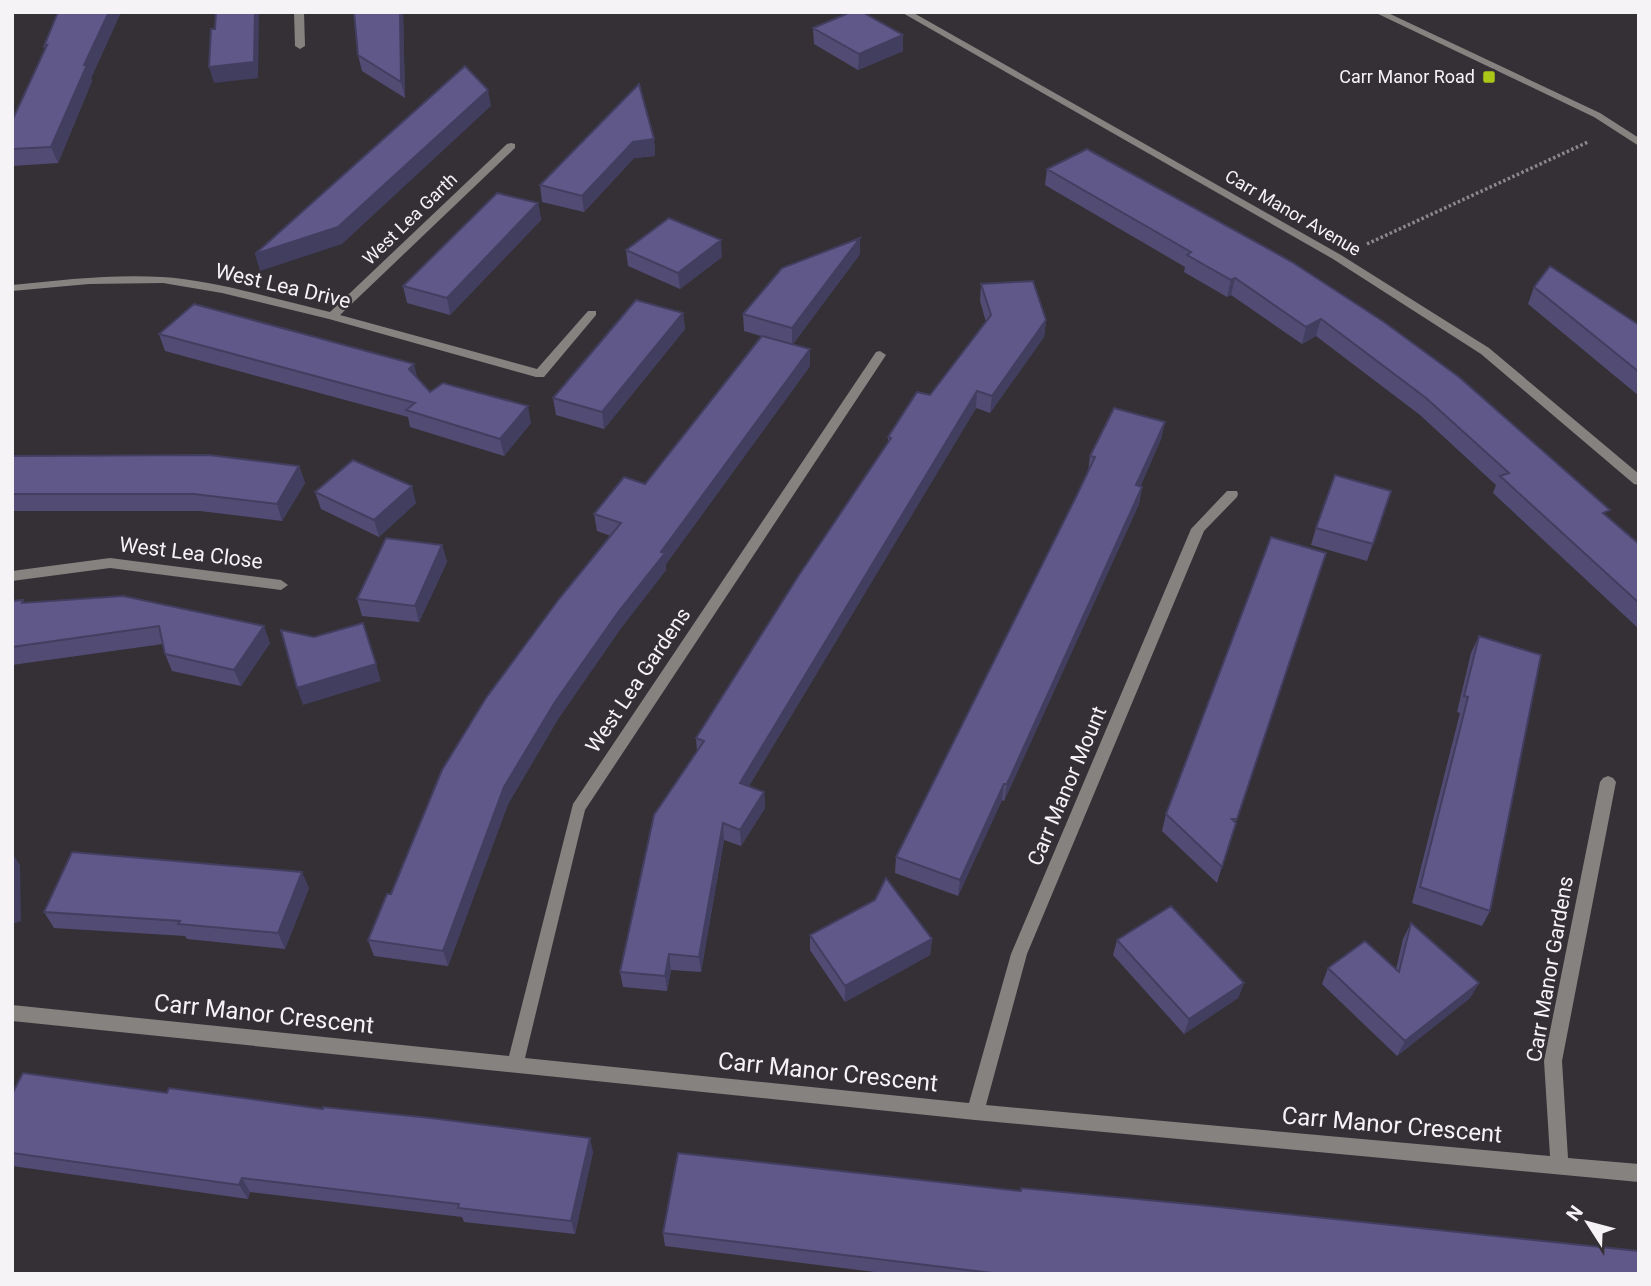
<svg xmlns="http://www.w3.org/2000/svg" width="1651" height="1286" font-family="Roboto,sans-serif">
	<style>
		.lines { fill: none; stroke-linecap: round; stroke-linejoin: round }
		.path { stroke: #8c898e; stroke-width: 3.5; stroke-dasharray: 2.5 2.5; stroke-linecap: butt }
		.minor { fill: #85827f; fill-rule: evenodd }
		.tertiary { fill: #85827f; fill-rule: evenodd }
		.wall { fill: #524c75 }
		.shaded-wall { fill: #423e5f }
		.building { fill: #5f5888; stroke: #423e5f; stroke-width: 2 }
		.poi-dot { fill: #aac718; stroke: #343036; stroke-width: 2.5 }
		.labels { text-anchor: middle; stroke-width: 5; stroke-linejoin: round; paint-order: stroke }
		.far-poi-label { font-size: 18px; fill: #f6f3f7; stroke: #343036; text-anchor: end }
		.far-street-label { font-size: 18px; fill: #f6f3f7; stroke: #343036 }
		.street-label { font-size: 21px; fill: #f6f3f7; stroke: #343036 }
		.near-street-label { font-size: 24px; fill: #f6f3f7; stroke: #343036 }
	</style>
	<rect width="100%" height="100%" fill="#343036"/>
	<g class="lines">
		<!-- path -->
		<path class="path" d="M1367,244L1588,142"/>
		<!-- minor -->
		<path class="minor" d="M294,12H304L305,46L300,49L295,46Z
			M901,12H912L1341,255L1489,348L1639,474V485L1634,484L1481,354L1333,259Z
			M511,143L515,144V148L340,315L537,369L588,311H596V315L544,377H536L329,319L222,293L163,283L89,284L12,291V285C62,280 112,274 162,277C215,280 277,300 330,312L507,144Z
			M880,351L886,355L585,810L525,1058L969,1103L1011,954L1191,529L1227,491H1237L1238,494L1237,497L1204,531L1027,954L986,1105L1550,1156L1544,1061L1600,782L1603,778L1608,776L1613,778L1616,782L1562,1061L1568,1158L1639,1164V1182L975,1120L12,1021V1005L509,1056L573,804L876,352Z
			M110,558L281,580L288,585L281,590L110,568L12,581V571Z"/>
		<!-- tertiary -->
		<path class="tertiary" d="M1374,12H1386L1600,113L1639,138V146L1594,117Z"/>
	</g>
	<!-- wall -->
	<path class="wall" d="M58,12H121L91,78L92,81L58,163L12,166V121L45,50L44,46Z
		M403,12L405,98L362,71L358,55Z
		M813,28L903,51L858,70L814,44Z
		M654,139L655,156L634,158L584,212L542,202L540,185Z
		M1087,149L1607,517L1639,544V629L1493,493L1496,485L1420,415L1316,336L1302,344L1231,295L1227,297L1184,272L1185,267L1045,185L1047,169Z
		M538,203L541,220L450,315L407,303L403,286Z
		M626,250L722,257L680,289L628,266Z
		M860,254L793,344L810,366L666,564V570L621,628L558,719L508,804L448,966L374,956L368,940L391,894L611,536L597,531L594,514L645,484L761,336L744,331L743,314Z
		M981,284L1046,320L1044,337L990,413L976,408L749,786L764,792L765,808L741,846L724,840L701,972L671,970L667,991L623,987L620,972L697,751L696,738L888,443V437L930,395L986,322L980,301Z
		M1534,287L1639,325V396L1528,304Z
		M683,313L685,329L604,429L556,415L553,398Z
		M159,334L417,378L430,392L531,423L504,456L410,427L408,417L165,351Z
		M1165,422L1161,439L1140,487H1142L1139,504L1004,801L1002,800L958,896L895,873L896,857L1076,497L1088,472L1090,456Z
		M12,456L299,466L305,483L282,521L200,511H12Z
		M1391,491L1367,561L1311,545L1316,528Z
		M315,492L416,503L379,537L321,509Z
		M442,545L447,562L419,622L362,616L357,599Z
		M1326,553L1233,830L1217,883L1162,831L1166,814Z
		M12,601L24,603L270,643L241,686L172,671L165,654L163,644L12,665Z
		M1479,636L1490,911L1482,926L1412,903L1460,713L1457,712L1471,653Z
		M309,888L285,949L187,939L185,936L54,928L44,912Z
		M1411,923L1479,983L1470,998L1397,1056L1322,984L1328,968L1396,969L1403,939Z
		M810,935L932,939L930,955L845,1002L810,950Z
		M1117,940L1244,983L1238,998L1184,1034L1113,955Z
		M12,1094L593,1152L575,1234L464,1222L462,1217L250,1192L248,1199L12,1166Z
		M1020,1191L1639,1274H891L665,1246L663,1233Z"/>
	<!-- shaded-wall -->
	<path class="shaded-wall" d="M109,12H121L91,78L92,81L58,163L51,147L84,65Z
		M255,12H259L258,78L214,83L209,67Z
		M400,12H403L405,98L401,82Z
		M903,35V51L858,70L859,54Z
		M488,90L491,106L342,244L260,271L255,254Z
		M654,139L655,156L634,158L584,212L582,196L633,142Z
		M538,203L541,220L450,315L447,298Z
		M860,238V254L792,345V328Z
		M721,240L722,257L680,289L678,273Z
		M1235,278L1231,295L1227,297L1231,280Z
		M683,313L685,329L604,429L602,412Z
		M1321,319L1316,336L1302,344L1306,327Z
		M1046,320L1044,337L990,413L992,396Z
		M810,349V366L666,564V570L621,628L558,719L508,804L448,966L443,951L504,787L555,702L661,552Z
		M414,364L418,381L409,369Z
		M977,391L976,408L741,799L740,783Z
		M528,406L531,423L504,456L500,439Z
		M1165,422L1161,439L1133,502L1136,485Z
		M299,466L305,483L282,521L277,504Z
		M412,486L416,503L379,537L374,520Z
		M1142,487L1139,504L1004,801L1007,784Z
		M442,545L447,562L419,622L415,606Z
		M264,626L270,643L241,686L234,670Z
		M376,664L381,681L303,705L297,688Z
		M1004,784L1002,800L958,896L960,880Z
		M764,792L765,808L741,846L740,830Z
		M723,823L724,840L701,972L699,957Z
		M12,853L20,865L21,921L12,924Z
		M302,872L309,888L285,949L278,933Z
		M932,939L930,955L845,1002V986Z
		M669,954L671,970L667,991L665,976Z
		M1244,983L1238,998L1184,1034L1189,1019Z
		M1479,983L1470,998L1397,1056L1405,1041Z
		M590,1138L593,1152L575,1234L571,1221Z
		M242,1178L250,1192L248,1199L239,1185Z"/>
	<!-- building -->
	<path class="building" d="M58,12H109L84,65H87L51,147L12,149V121L47,45L44,46Z
		M216,12H255L254,62L209,67L211,29H215Z
		M354,12H400L401,82L358,55Z
		M851,12H862L903,35L859,54L813,28Z
		M465,66L488,90L338,227L255,254Z
		M639,84L654,139L633,142L582,196L540,185Z
		M1087,149L1292,262L1384,322L1459,377L1610,510L1603,513L1639,544V603L1500,476L1509,473L1426,398L1321,319L1306,327L1235,278L1231,280L1187,255L1191,252L1047,169Z
		M497,193L538,203L447,298L403,286Z
		M669,218L721,240L678,273L626,250Z
		M860,238L792,328L743,314L782,268Z
		M1550,266L1639,325V372L1534,287Z
		M1033,281L1046,320L992,396L977,391L740,783L764,792L740,830L723,823L699,957L669,954L665,976L620,972L654,815L704,741L696,738L799,575L891,438L888,437L917,392L930,395L991,315L981,284Z
		M636,300L683,313L602,412L553,398Z
		M194,304L414,364L409,369L430,392L443,383L528,406L500,439L406,410L415,403L159,334Z
		M762,336L810,349L661,552L665,553L619,611L555,702L504,787L443,951L368,940L387,894H391L442,770L486,698L559,599L621,523L594,514L624,477L645,484Z
		M1114,408L1165,422L1136,485L1142,487L1007,784H1004L960,880L896,857L1076,497L1095,457L1090,456Z
		M209,455L299,466L277,504L194,494H12V456Z
		M353,460L412,486L374,520L315,492Z
		M1335,475L1391,491L1373,544L1316,528Z
		M1271,537L1326,553L1237,819H1232L1236,823L1222,867L1166,814Z
		M386,538L442,545L415,606L357,599Z
		M123,596L264,626L234,670L165,654L159,626L12,647V601L23,600L22,603Z
		M363,623L376,664L297,688L281,630L314,637Z
		M1479,636L1541,655L1490,911L1420,887L1468,697L1464,696Z
		M72,852L302,872L278,933L178,924L180,921L44,912Z
		M886,878L932,939L845,986L810,935L875,900Z
		M1171,906L1244,983L1189,1019L1117,940Z
		M1411,923L1479,983L1405,1041L1328,968L1365,941L1399,972Z
		M23,1073L167,1093L169,1088L323,1109V1107L431,1118L590,1138L571,1221L458,1208L459,1204L242,1178L239,1185L12,1153V1094Z
		M678,1153L1021,1191V1188L1200,1205L1639,1251V1274H1000L663,1233Z"/>
	<!-- markers -->
	<rect class="poi-dot" x="1482" y="70" width="14" height="14" rx="3.5"/>
	<g class="labels">
		<!-- far-poi labels -->
		<g class="far-poi-label">
			<text x="1475" y="83">Carr Manor Road</text>
		</g>
		<!-- far-street labels -->
		<g class="far-street-label">
			<text transform="translate(1293 213) rotate(30)" y="6">Carr Manor Avenue</text>
			<text transform="translate(410 219) rotate(-44)" y="6">West Lea Garth</text>
		</g>
		<!-- street labels -->
		<g class="street-label">
			<text transform="translate(283 286) rotate(13)" y="7">West Lea Drive</text>
			<text transform="translate(191 553) rotate(7)" y="7">West Lea Close</text>
			<text transform="translate(638 680) rotate(-56)" y="7">West Lea Gardens</text>
			<text transform="translate(1067 786) rotate(-67)" y="7">Carr Manor Mount</text>
			<text transform="translate(1550 969) rotate(-80)" y="7">Carr Manor Gardens</text>
		</g>
		<!-- near-street labels -->
		<g class="near-street-label">
			<text transform="translate(264 1014) rotate(6)" y="8">Carr Manor Crescent</text>
			<text transform="translate(828 1072) rotate(6)" y="8">Carr Manor Crescent</text>
			<text transform="translate(1392 1125) rotate(5)" y="8">Carr Manor Crescent</text>
		</g>
	</g>
	<!-- border -->
	<rect width="1651" height="1286" fill="none" stroke="#f6f3f7" stroke-width="28"/>
	<!-- north arrow -->
	<g transform="translate(1588 1223) rotate(306)" stroke="#343036" stroke-width="5" paint-order="stroke">
	<path d="M0-5L12 26L0 18L-12 26Z" fill="#f6f3f7"/>
	<text y="-10" font-size="19" font-weight="bold" text-anchor="middle" fill="#f6f3f7">N</text>
	</g>
</svg>
